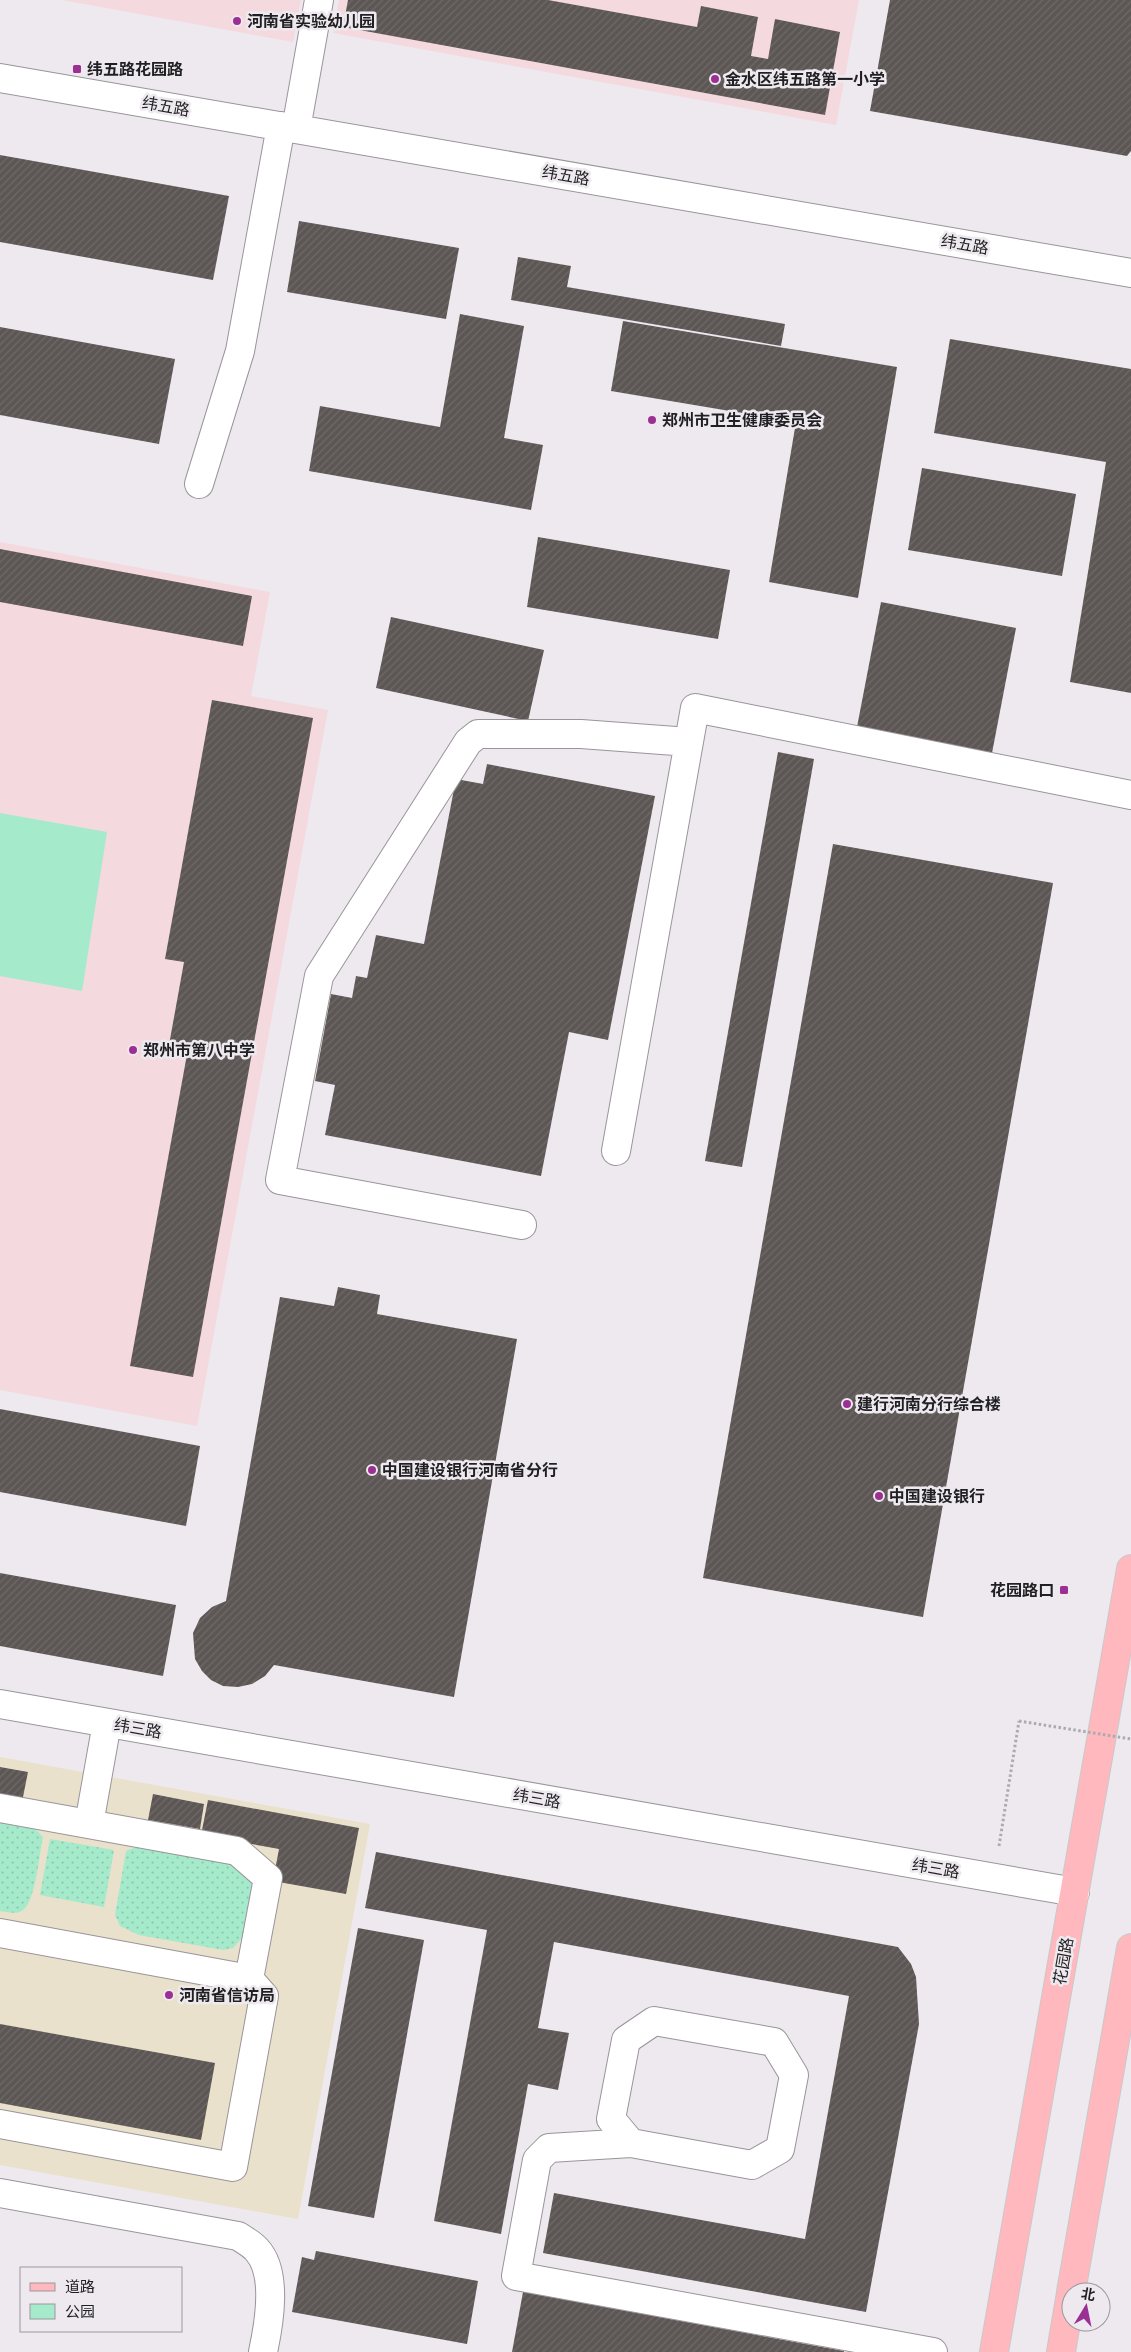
<svg xmlns="http://www.w3.org/2000/svg" width="1131" height="2352" font-family="'Exo 2','Noto Sans SC',sans-serif">
	<style>
		.commercial { fill: #e9e1cb }
		.education { fill: #f4d9de }
		.grass { fill: url(#grass-dots) }
		.park { fill: #a4eacb }
		.building { fill: url(#building-hatch) }
		.lines { fill: none; stroke-linecap: round; stroke-linejoin: round }
		.minor-casing { stroke: #99959a; stroke-width: 30 }
		.major-casing { stroke: #c9c9ca; stroke-width: 30 }
		.path { stroke: #adaaaf; stroke-width: 3; stroke-dasharray: 2.5 2.5; stroke-linecap: butt }
		.minor { stroke: #fff; stroke-width: 28 }
		.major { stroke: #feb8be; stroke-width: 28 }
		.path-bridge { stroke: #adaaaf; stroke-width: 3; stroke-dasharray: 2.5 2.5; stroke-linecap: butt }
		.poi-dot { fill: #9b3092; stroke: #ede9ef; stroke-width: 2 }
		.labels { text-anchor: middle; stroke-width: 5; stroke-linejoin: round; paint-order: stroke }
		.poi-label { font-size: 16px; font-weight: bold; fill: #201f21; stroke: #ede9ef; text-anchor: start }
		.street-label { font-size: 16px; fill: #201f21; stroke: #ede9ef }
	</style>
	<defs>
		<pattern id="grass-dots" width="8" height="8" patternUnits="userSpaceOnUse" patternTransform="scale(1.25)"><rect width="8" height="8" fill="#a4eacb"/><path d="M2 2h.1M6 6h.1" fill="none" stroke="#8dc8ae" stroke-width="1.8" stroke-linecap="round"/></pattern>
		<pattern id="building-hatch" width="6" height="6" patternUnits="userSpaceOnUse" patternTransform="scale(1.25)"><rect width="6" height="6" fill="#5c5654"/><path d="M-1 1l2-2M0 6l6-6M5 7l2-2" fill="none" stroke="#6f6a69"/></pattern>
	</defs>
	<rect width="100%" height="100%" fill="#ede9ef"/>
	<!-- commercial -->
	<path class="commercial" d="M0,1757L370,1824L298,2219L0,2165Z"/>
	<!-- education -->
	<path class="education" d="M62,0H301L293,42Z
		M339,0H859L836,125L333,33Z
		M0,542L270,592L251,696L328,710L197,1426L0,1390Z"/>
	<!-- grass -->
	<path class="grass" d="M0,1820L34,1828L43,1837C39,1854 36,1900 23,1910C17,1915 7,1912 0,1911Z
		M50,1839L114,1850L104,1907L40,1895Z
		M139,1846L238,1862L254,1875L242,1938L233,1948L223,1950L139,1935L120,1926L115,1915L126,1851Z"/>
	<!-- park -->
	<path class="park" d="M0,813L107,832L82,991L0,976Z"/>
	<!-- building -->
	<path class="building" d="M348,0H548L697,27L701,6L758,17L751,56L768,59L775,19L840,32L825,115L343,27Z
		M890,0H1131V151L1127,156L870,111Z
		M0,155L229,196L213,280L0,242Z
		M299,221L459,248L446,319L287,292Z
		M518,257L571,266L567,287L785,324L781,346L511,300Z
		M460,314L524,326L504,438L543,445L531,510L309,471L320,406L440,427Z
		M623,321L897,367L858,598L769,582L796,422L611,391Z
		M0,327L175,359L159,444L0,415Z
		M950,339L1131,369V693L1070,682L1106,462L934,433Z
		M922,468L1076,494L1062,576L908,550Z
		M538,537L730,570L718,639L527,607Z
		M0,549L252,596L243,646L0,602Z
		M881,602L1016,628L992,753L857,727Z
		M391,617L544,650L528,721L376,688Z
		M212,700L313,718L193,1377L130,1366L188,1049L169,1045L184,962L165,959Z
		M778,752L814,759L742,1167L705,1161Z
		M487,764L655,796L608,1040L569,1032L541,1176L325,1135L335,1085L315,1081L331,994L352,998L356,976L367,978L376,935L424,944L456,779L483,784Z
		M833,844L1053,883L923,1617L703,1578Z
		M338,1287L380,1295L377,1314L517,1339L454,1697L274,1665L265,1676L252,1684L238,1687L223,1686L211,1680L202,1671L195,1659L193,1633L200,1618L212,1607L226,1601L280,1297L334,1306Z
		M0,1409L200,1446L186,1526L0,1492Z
		M0,1573L176,1605L163,1676L0,1646Z
		M0,1767L28,1772L22,1802L0,1798Z
		M153,1794L204,1804L200,1829L148,1820Z
		M208,1800L359,1828L346,1894L273,1881L279,1849L201,1835Z
		M376,1852L898,1947L911,1964L916,1977L919,2024L866,2312L543,2253L554,2193L805,2239L849,1996L554,1942L538,2028L569,2033L558,2090L528,2084L501,2234L434,2221L487,1930L365,1908Z
		M358,1928L424,1940L374,2218L308,2206Z
		M0,2024L215,2063L201,2140L0,2103Z
		M316,2251L478,2281L467,2344L292,2312L302,2257L314,2260Z
		M523,2292L844,2351V2352H512Z"/>
	<g class="lines">
		<!-- minor casing -->
		<g class="minor-casing">
			<path id="minor" d="M0,78L1131,273
				M296,129L319,0
				M199,484L240,351L281,126
				M616,1151L695,708L1131,795
				M522,1225L280,1180L319,976L468,742L478,734H581L689,742
				M0,1704L1075,1892
				M0,1808L237,1851L268,1878L249,1979L0,1933
				M89,1824L107,1723
				M654,2021L774,2042L794,2075L780,2149L752,2165L631,2143L611,2119L626,2040Z
				M0,2124L233,2167L264,1996L249,1979
				M631,2143L549,2148L537,2160L516,2276L933,2352
				M0,2193L238,2236C244,2240 252,2244 257,2250C278,2273 269,2324 263,2352"/>
		</g>
		<!-- major casing -->
		<g class="major-casing">
			<path id="major" d="M1071,2292L1131,1948
				M994,2352L1131,1569
				M1061,2352L1071,2293"/>
		</g>
		<!-- path -->
		<path class="path" d="M999,1846L1019,1721"/>
		<!-- minor -->
		<use href="#minor" class="minor"/>
		<!-- major -->
		<use href="#major" class="major"/>
		<!-- path-bridge -->
		<path class="path-bridge" d="M1019,1721L1131,1739"/>
	</g>
	<!-- markers -->
	<g class="poi-dot">
		<circle cx="237" cy="21" r="5"/>
		<rect x="72" y="64" width="10" height="10" rx="2.5"/>
		<circle cx="715" cy="79" r="5"/>
		<circle cx="652" cy="420" r="5"/>
		<circle cx="133" cy="1050" r="5"/>
		<circle cx="847" cy="1404" r="5"/>
		<circle cx="372" cy="1470" r="5"/>
		<circle cx="879" cy="1496" r="5"/>
		<rect x="1059" y="1585" width="10" height="10" rx="2.5"/>
		<circle cx="169" cy="1995" r="5"/>
	</g>
	<g class="labels">
		<!-- poi labels -->
		<g class="poi-label">
			<text x="247" y="27">河南省实验幼儿园</text>
			<text x="87" y="75">纬五路花园路</text>
			<text x="725" y="85">金水区纬五路第一小学</text>
			<text x="662" y="426">郑州市卫生健康委员会</text>
			<text x="143" y="1056">郑州市第八中学</text>
			<text x="857" y="1410">建行河南分行综合楼</text>
			<text x="382" y="1476">中国建设银行河南省分行</text>
			<text x="889" y="1502">中国建设银行</text>
			<text x="1054" y="1596" text-anchor="end">花园路口</text>
			<text x="179" y="2001">河南省信访局</text>
		</g>
		<!-- street labels -->
		<g class="street-label">
			<text transform="translate(166 106) rotate(10)" y="6">纬五路</text>
			<text transform="translate(566 175) rotate(10)" y="6">纬五路</text>
			<text transform="translate(965 244) rotate(10)" y="6">纬五路</text>
			<text transform="translate(138 1728) rotate(10)" y="6">纬三路</text>
			<text transform="translate(537 1798) rotate(10)" y="6">纬三路</text>
			<text transform="translate(936 1868) rotate(10)" y="6">纬三路</text>
			<text transform="translate(1063 1961) rotate(-80)" y="6">花园路</text>
		</g>
	</g>
	<!-- legend -->
	<rect x="20" y="2267" width="162" height="65" fill="#ede9ef" stroke="#9b989d"/>
	<rect x="30" y="2283" width="25" height="8" fill="#feb8be" stroke="#9b989d"/>
	<text x="65" y="2292" font-size="15" fill="#201f21">道路</text>
	<rect x="30" y="2304" width="25" height="15" fill="#a4eacb" stroke="#9b989d"/>
	<text x="65" y="2317" font-size="15" fill="#201f21">公园</text>
	<!-- north arrow -->
	<g transform="translate(1086 2307) rotate(10)"><circle r="24" fill="#ede9ef" stroke="#9b989d"/>
	<path d="M0-4L9 19L0 12L-9 19Z" fill="#9b3092"/>
	<text y="-8" font-size="14" font-weight="bold" text-anchor="middle" fill="#201f21">北</text>
	</g>
</svg>
